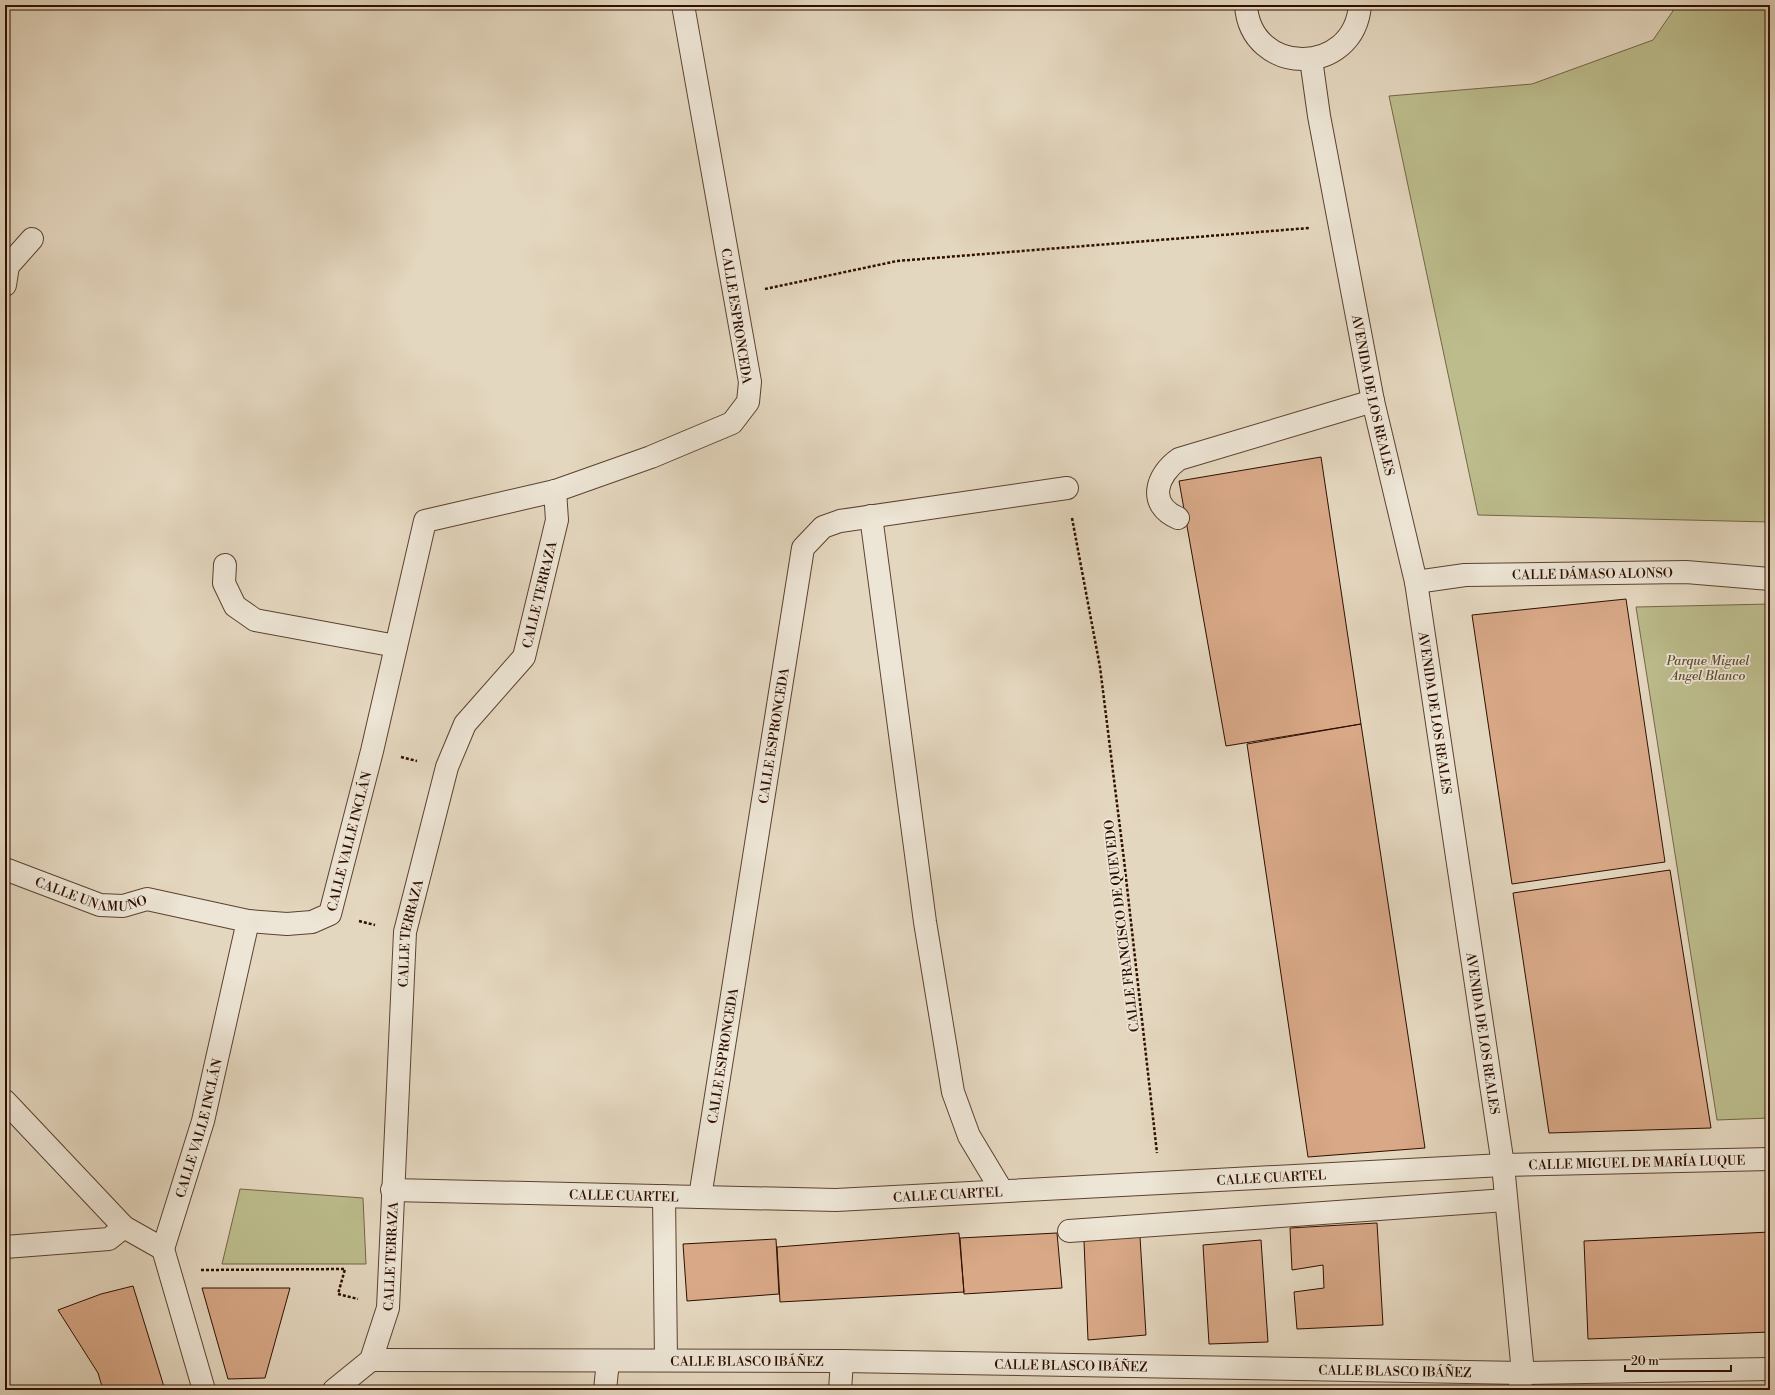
<svg xmlns="http://www.w3.org/2000/svg" width="1775" height="1395" font-family="'Libre Bodoni',serif">
	<style>
		.green { fill: #bcbc8c; stroke: #756646 }
		.building { fill: #d8a887; stroke: #2e0f00 }
		.lines { fill: none; stroke-linecap: round; stroke-linejoin: round }
		.minor-casing { stroke: #5c4130; stroke-width: 24 }
		.path { stroke: #2e0f00; stroke-width: 2.5; stroke-dasharray: 3 2; stroke-linecap: butt }
		.minor { stroke: #ede5d5; stroke-width: 22 }
		.labels { text-anchor: middle; stroke-width: 3.5; stroke-linejoin: round; paint-order: stroke }
		.street-label { font-size: 13px; fill: #2e0f00; stroke: #ede5d5 }
		.park-label { font-size: 13px; font-style: italic; fill: #604c31; stroke: #ede5d5 }
	</style>
	<rect width="100%" height="100%" fill="#e4d7bf"/>
	<filter id="stains"><feTurbulence type="fractalNoise" baseFrequency=".005" numOctaves="4"/><feColorMatrix values="0 0 0 0 .2 0 0 0 0 .09 0 0 0 0 .02 0 0 0 .5 -.17"/></filter>
	<radialGradient id="worn" r=".72"><stop offset=".6" stop-color="#630" stop-opacity="0"/><stop offset="1" stop-color="#630" stop-opacity=".3"/></radialGradient>
	<!-- green -->
	<path class="green" d="M1677,5H1770V522L1478,515L1389,96L1532,84L1653,40Z
		M1770,604V1118L1717,1120L1636,607Z
		M240,1189L363,1198L366,1264H222Z"/>
	<!-- building -->
	<path class="building" d="M1321,457L1361,724L1226,746L1179,481Z
		M1626,599L1665,862L1512,884L1472,615Z
		M1361,724L1425,1148L1308,1157L1247,744Z
		M1670,870L1711,1128L1549,1133L1513,893Z
		M1377,1223L1383,1325L1297,1329L1294,1292L1324,1288L1323,1265L1292,1270L1290,1228Z
		M1770,1232V1332L1588,1339L1584,1241Z
		M959,1233L964,1292L780,1302L777,1247Z
		M1057,1233L1062,1288L964,1294L960,1238Z
		M1140,1237L1146,1335L1088,1340L1084,1241Z
		M776,1239L779,1294L687,1301L683,1244Z
		M1261,1240L1268,1342L1209,1344L1203,1245Z
		M133,1286L165,1390H103L98,1373L58,1310L101,1294Z
		M202,1288H290L265,1378L228,1379Z"/>
	<g class="lines">
		<!-- minor casing -->
		<g class="minor-casing">
			<g id="minor">
				<path d="M1246,5C1250,76 1354,78 1360,5"/>
				<path id="s1" d="M1311,59L1319,116L1373,401L1416,582L1503,1165L1523,1373L1519,1390"/>
				<path d="M5,285L8,266L32,239"/>
				<path d="M871,516L925,922L953,1092L969,1136L1002,1191"/>
				<path d="M1178,518C1147,505 1156,475 1179,459L1373,401"/>
				<path d="M225,565L224,583L235,606L255,620L396,646"/>
				<path id="s2" d="M1416,582L1465,575L1686,572L1770,579"/>
				<path id="s3" d="M5,869L100,905L123,906L147,899L248,921L287,924L312,922L330,914L372,751L425,521L555,491L651,457L732,423L748,402L750,382L683,5"/>
				<path d="M5,1101L124,1227L163,1249"/>
				<path id="s4" d="M392,1190L836,1200L1503,1165L1770,1159"/>
				<path d="M664,1196L666,1360"/>
				<path id="s5" d="M700,1197L803,548L823,527L840,521L1067,488"/>
				<path d="M1069,1231L1506,1200"/>
				<path d="M5,1247L109,1239L124,1227"/>
				<path id="s6" d="M163,1249L203,1121L248,921"/>
				<path d="M163,1249L204,1390"/>
				<path id="s7" d="M371,1360L842,1361L1523,1373L1770,1369"/>
				<path id="s8" d="M334,1390L371,1360L388,1308L405,932L447,767L465,724L524,657L557,520L555,491"/>
				<path d="M605,1390L608,1361"/>
				<path d="M840,1390L842,1361"/>
			</g>
		</g>
		<!-- path -->
		<path class="path" d="M765,289L897,261L1309,228
			M1072,518L1100,667L1124,860L1157,1153
			M401,757L417,761
			M359,921L375,925
			M201,1270L345,1269L338,1294L358,1299"/>
		<!-- minor -->
		<use href="#minor" class="minor"/>
	</g>
	<g class="labels">
		<!-- street labels -->
		<g class="street-label">
			<text transform="translate(737 316) rotate(81)" y="5">CALLE ESPRONCEDA</text>
			<text dy="5" stroke="none"><textPath href="#s1" startOffset="342">AVENIDA DE LOS REALES</textPath></text>
			<text dy="5" stroke="none"><textPath href="#s2" startOffset="177">CALLE DÁMASO ALONSO</textPath></text>
			<text dy="5" stroke="none"><textPath href="#s8" startOffset="849">CALLE TERRAZA</textPath></text>
			<text dy="5" stroke="none"><textPath href="#s1" startOffset="666">AVENIDA DE LOS REALES</textPath></text>
			<text dy="5" stroke="none"><textPath href="#s5" startOffset="467">CALLE ESPRONCEDA</textPath></text>
			<text dy="5" stroke="none"><textPath href="#s3" startOffset="412">CALLE VALLE INCLÁN</textPath></text>
			<text dy="5" stroke="none"><textPath href="#s3" startOffset="91">CALLE UNAMUNO</textPath></text>
			<text transform="translate(1121 926) rotate(-97)" y="5">CALLE FRANCISCO DE QUEVEDO</text>
			<text dy="5" stroke="none"><textPath href="#s8" startOffset="478">CALLE TERRAZA</textPath></text>
			<text dy="5" stroke="none"><textPath href="#s1" startOffset="990">AVENIDA DE LOS REALES</textPath></text>
			<text dy="5" stroke="none"><textPath href="#s5" startOffset="143">CALLE ESPRONCEDA</textPath></text>
			<text dy="5" stroke="none"><textPath href="#s6" startOffset="126">CALLE VALLE INCLÁN</textPath></text>
			<text dy="5" stroke="none"><textPath href="#s4" startOffset="1246">CALLE MIGUEL DE MARÍA LUQUE</textPath></text>
			<text dy="5" stroke="none"><textPath href="#s4" startOffset="880">CALLE CUARTEL</textPath></text>
			<text dy="5" stroke="none"><textPath href="#s4" startOffset="556">CALLE CUARTEL</textPath></text>
			<text dy="5" stroke="none"><textPath href="#s4" startOffset="232">CALLE CUARTEL</textPath></text>
			<text dy="5" stroke="none"><textPath href="#s8" startOffset="154">CALLE TERRAZA</textPath></text>
			<text dy="5" stroke="none"><textPath href="#s7" startOffset="376">CALLE BLASCO IBÁÑEZ</textPath></text>
			<text dy="5" stroke="none"><textPath href="#s7" startOffset="700">CALLE BLASCO IBÁÑEZ</textPath></text>
			<text dy="5" stroke="none"><textPath href="#s7" startOffset="1024">CALLE BLASCO IBÁÑEZ</textPath></text>
		</g>
		<!-- park labels -->
		<g class="park-label">
			<text x="1708" y="665">Parque Miguel<tspan x="1708" dy="15">Angel Blanco</tspan></text>
		</g>
	</g>
	<!-- margin -->
	<rect width="1775" height="1395" fill="none" stroke="#e4d7bf" stroke-width="20"/>
	<rect x="6" y="6" width="1763" height="1383" fill="none" stroke="#2e0f00" stroke-width="2"/>
	<rect x="10" y="10" width="1755" height="1375" fill="none" stroke="#2e0f00"/>
	<!-- scale -->
	<path d="M1625 1365v6h106v-6" fill="none" stroke="#2e0f00" stroke-width="2"/>
	<text x="1631" y="1365" font-size="12" fill="#2e0f00" stroke="#ede5d5" stroke-width="3" paint-order="stroke">20 m</text>
	<rect width="100%" height="100%" filter="url(#stains)"/>
	<rect width="100%" height="100%" fill="url(#worn)"/>
</svg>
